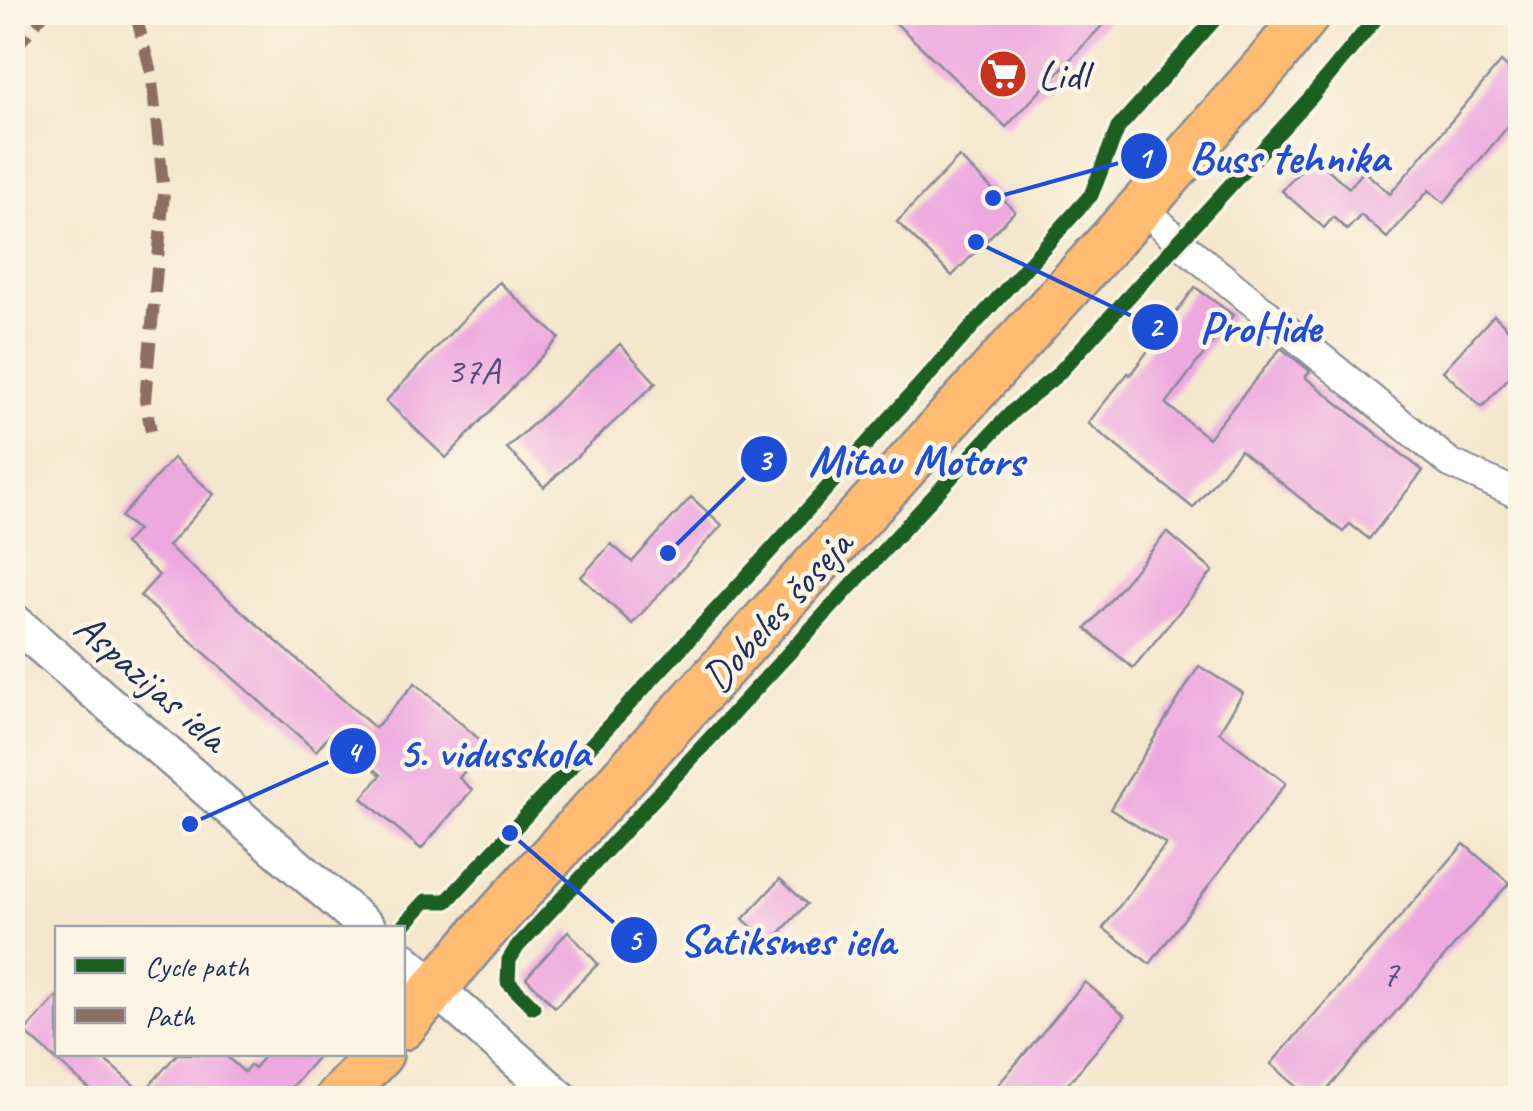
<svg xmlns="http://www.w3.org/2000/svg" width="1533" height="1111" font-family="Caveat,sans-serif">
	<style>
		.building { fill: #eda8e0 }
		.lines { fill: none; stroke-linecap: round; stroke-linejoin: round }
		.minor-casing { stroke: #888b96; stroke-width: 32 }
		.tertiary-casing { stroke: #888b96; stroke-width: 40 }
		.primary-casing { stroke: #888b96; stroke-width: 50 }
		.minor { stroke: #fff; stroke-width: 28 }
		.tertiary { stroke: #fff; stroke-width: 35 }
		.primary { stroke: #febb71; stroke-width: 45 }
		.quiet { stroke: #8d6e63; stroke-width: 12; stroke-dasharray: 25 12; stroke-linecap: butt }
		.cycleway-casing { stroke: #fcf5e5; stroke-width: 21 }
		.cycleway { stroke: #1b5e20; stroke-width: 15 }
		.labels { text-anchor: middle; stroke-width: 9; stroke-linejoin: round; paint-order: stroke }
		.number-label { font-size: 38px; fill: #504d7e }
		.poi-label { font-size: 42px; fill: #1b2f5e; stroke: #fcf5e5; text-anchor: start }
		.street-label { font-size: 42px; fill: #1b2f5e; stroke: #fcf5e5 }
		.leader { fill: none; stroke: #1d4ed8; stroke-width: 4 }
		.callout-dot { fill: #1d4ed8; stroke: #fcf5e5; stroke-width: 4 }
		.mark-label { font-size: 30px; text-anchor: middle; font-weight: bold; fill: #fff }
		.callout-label { font-size: 45px; text-anchor: middle; font-weight: bold; fill: #1d4ed8; stroke: #fcf5e5; stroke-width: 9; stroke-linejoin: round; paint-order: stroke }
	</style>
	<rect width="100%" height="100%" fill="#fcf5e5"/>
	<filter id="ink" filterUnits="userSpaceOnUse"><feTurbulence type="fractalNoise" baseFrequency=".01" numOctaves="2"/><feDisplacementMap in="SourceGraphic" scale="20" xChannelSelector="R" yChannelSelector="G"/><feConvolveMatrix kernelMatrix="1 2 1 2 8 2 1 2 1" color-interpolation-filters="sRGB"/></filter>
	<filter id="wash" filterUnits="userSpaceOnUse"><feTurbulence type="fractalNoise" baseFrequency=".0048" numOctaves="4" result="noise"/><feDisplacementMap in="SourceGraphic" scale="40" xChannelSelector="R" yChannelSelector="G"/><feGaussianBlur stdDeviation="2.25" result="paint"/><feColorMatrix in="noise" values="0 0 0 0 0 0 0 0 0 0 0 0 0 0 0 0 0 1.4 0 .05"/><feComposite in="paint" operator="in"/></filter>
	<g filter="url(#wash)">
		<rect width="100%" height="100%" fill="#f5e7cd"/>
		<g id="blocks">
			<!-- building -->
			<path class="building" d="M884,12H1115L1006,127Z
				M1501,62L1520,79V112L1444,203L1429,190L1387,238L1361,215L1347,230L1333,217L1324,228L1282,191L1313,156L1349,188L1364,171L1390,194Z
				M959,157L1015,211L952,276L897,222Z
				M499,282L559,338L446,458L386,401Z
				M1195,287L1233,315L1166,404L1208,438L1281,348L1310,371L1305,377L1423,471L1369,539L1350,524L1343,532L1240,450L1193,508L1088,423L1128,373L1130,375Z
				M1494,315L1520,340V365L1482,407L1443,371Z
				M620,344L656,383L544,487L507,448Z
				M173,458L214,494L168,546L375,728L415,683L487,746L459,778L472,790L421,849L362,798L381,775L332,732L316,751L140,596L159,575L124,544L137,530L121,517Z
				M691,497L722,525L632,624L581,577L611,544L632,562Z
				M1167,532L1213,571L1133,668L1086,629Z
				M1199,666L1243,693L1219,732L1286,783L1150,964L1103,928L1166,844L1110,809Z
				M1464,844L1509,883L1320,1098H1310L1271,1064Z
				M780,879L807,904L770,943L743,919Z
				M568,931L598,964L555,1007L526,978Z
				M1085,982L1125,1016L1056,1098H987Z
				M58,995V1054H98L143,1093L177,1054H224L244,1072L250,1065L254,1068L266,1054H320L282,1098H99L25,1032Z"/>
		</g>
	</g>
	<g filter="url(#ink)">
		<use href="#blocks" fill-opacity="0" stroke="#888b96" stroke-width="2.5"/>
		<g class="lines">
			<!-- minor casing -->
			<g class="minor-casing">
				<path id="minor" d="M1142,206L1179,242L1450,463L1520,495"/>
			</g>
			<!-- tertiary casing -->
			<g class="tertiary-casing">
				<path id="tertiary" d="M12,620L368,928
					M402,959L560,1098"/>
			</g>
			<!-- primary casing -->
			<g class="primary-casing">
				<path id="primary" d="M402,1027L482,933L1142,206L1272,59L1309,12
					M338,1098L380,1054"/>
			</g>
			<!-- minor -->
			<use href="#minor" class="minor"/>
			<!-- tertiary -->
			<use href="#tertiary" class="tertiary"/>
			<!-- primary -->
			<use href="#primary" class="primary"/>
			<!-- quiet -->
			<path class="quiet" d="M135,12L151,72L164,193L145,400L151,431
				M12,52L45,12"/>
			<!-- cycleway casing -->
			<g class="cycleway-casing">
				<path id="cycleway" d="M401,928L426,901H447L764,558L1091,195L1118,128L1221,12
					M533,1007L508,982L509,960L517,947L995,430L1013,411L1057,375L1311,97L1381,12"/>
			</g>
			<!-- cycleway -->
			<use href="#cycleway" class="cycleway"/>
		</g>
	</g>
	<!-- icons -->
	<defs>
		<g id="supermarket-disc" transform="scale(2.5)"><circle r="9.5" fill="#c8321e" stroke="#fcf5e5"/><path d="M-6-5.5h2.5l.6 2H6L4.5 2H-2.5L-4.4-4H-6ZM-1.5 3.2a1.3 1.3 0 1 0 .1 0ZM3 3.2a1.3 1.3 0 1 0 .1 0Z" fill="#fff"/></g>
	</defs>
	<g fill-rule="evenodd">
		<use href="#supermarket-disc" x="1003" y="74"/>
	</g>
	<g class="labels">
		<!-- number labels -->
		<g class="number-label">
			<text x="473" y="383">37A</text>
			<text x="1390" y="986">7</text>
		</g>
		<!-- poi labels -->
		<g class="poi-label">
			<text x="1038" y="89">Lidl</text>
		</g>
		<!-- street labels -->
		<g class="street-label">
			<text transform="translate(776 610) rotate(-48)" y="15">Dobeles šoseja</text>
			<text transform="translate(152 681) rotate(41)" y="15">Aspazijas iela</text>
		</g>
	</g>
	<!-- callouts -->
	<path class="leader" d="M993 198L1144 156M976 242L1155 327M668 553L764 459M190 824L353 751M510 833L634 940"/>
	<g class="callout-dot">
		<circle cx="993" cy="198" r="10"/>
		<circle cx="976" cy="242" r="10"/>
		<circle cx="668" cy="553" r="10"/>
		<circle cx="190" cy="824" r="10"/>
		<circle cx="510" cy="833" r="10"/>
		<circle cx="1144" cy="156" r="25"/>
		<circle cx="1155" cy="327" r="25"/>
		<circle cx="764" cy="459" r="25"/>
		<circle cx="353" cy="751" r="25"/>
		<circle cx="634" cy="940" r="25"/>
	</g>
	<g class="mark-label">
		<text x="1144" y="167">1</text>
		<text x="1155" y="337">2</text>
		<text x="764" y="470">3</text>
		<text x="353" y="762">4</text>
		<text x="634" y="950">5</text>
	</g>
	<g class="callout-label">
		<text x="1289" y="172">Buss tehnika</text>
		<text x="1260" y="342">ProHide</text>
		<text x="916" y="475">Mitau Motors</text>
		<text x="494" y="767">5. vidusskola</text>
		<text x="787" y="955">Satiksmes iela</text>
	</g>
	<!-- margin -->
	<rect width="1533" height="1111" fill="none" stroke="#fcf5e5" stroke-width="50"/>
	<!-- legend -->
	<rect x="55" y="926" width="350" height="130" fill="#fcf5e5" stroke="#a2a6af" stroke-width="2.5"/>
	<rect x="75" y="958" width="50" height="15" fill="#1b5e20" stroke="#a2a6af" stroke-width="2.5"/>
	<text x="145" y="976" font-size="30" fill="#1b2f5e">Cycle path</text>
	<rect x="75" y="1008" width="50" height="15" fill="#8d6e63" stroke="#a2a6af" stroke-width="2.5"/>
	<text x="145" y="1026" font-size="30" fill="#1b2f5e">Path</text>
</svg>
